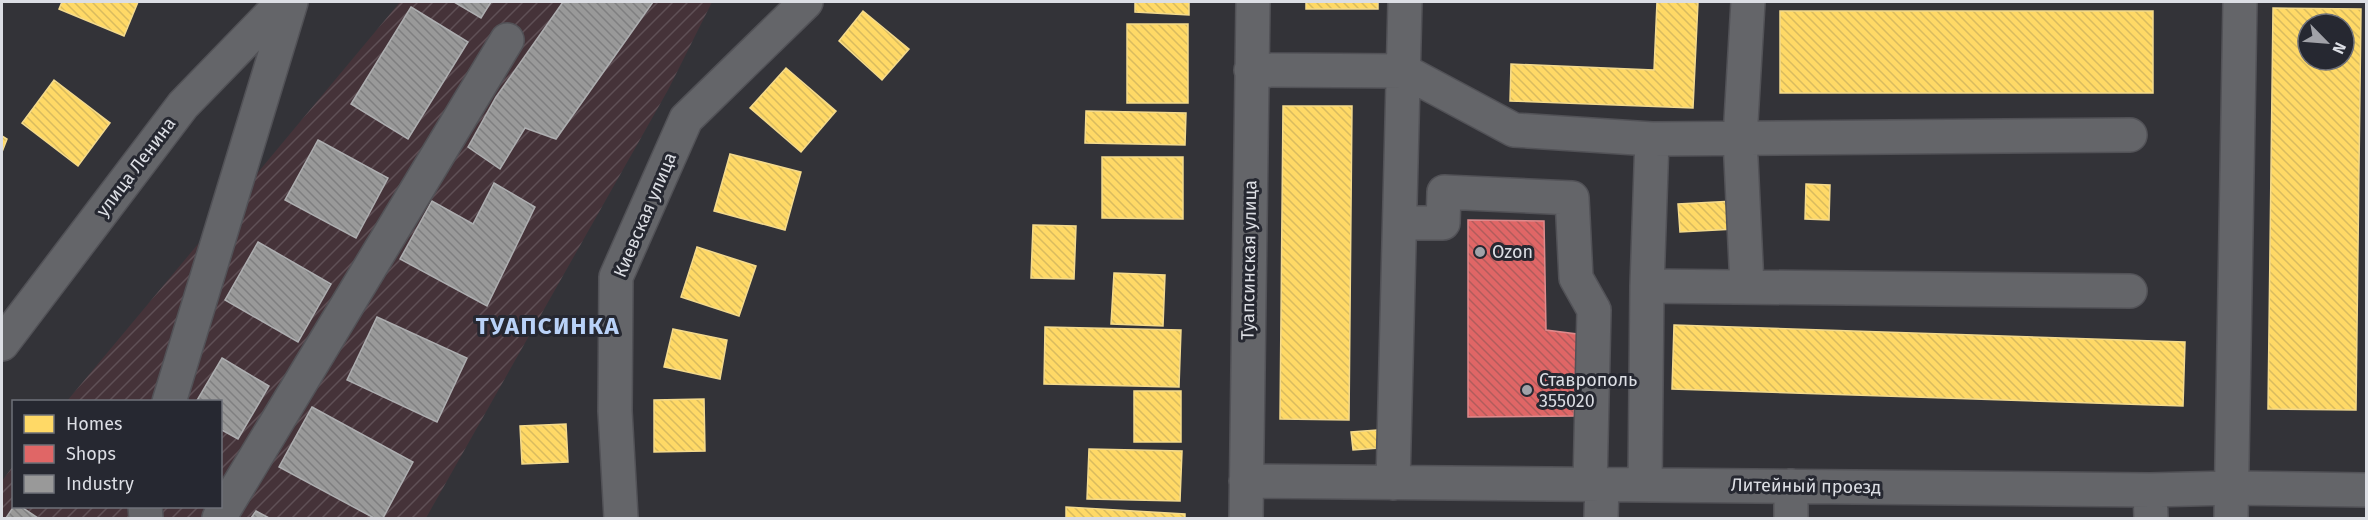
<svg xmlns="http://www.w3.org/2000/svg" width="2368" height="520" font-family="'Fira Sans',sans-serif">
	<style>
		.industrial { fill: url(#industrial-furrows) }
		.homes { fill: url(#homes-back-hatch); stroke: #f4da8c; stroke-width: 1.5; fill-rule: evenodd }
		.shops { fill: url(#shops-back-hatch); stroke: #df8a8c; stroke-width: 1.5 }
		.industry { fill: url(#industry-back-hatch); stroke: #adaeb0; stroke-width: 1.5 }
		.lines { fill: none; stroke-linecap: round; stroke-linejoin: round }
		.minor-casing { stroke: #525257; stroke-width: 36 }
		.minor { stroke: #646569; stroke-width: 33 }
		.poi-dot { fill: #a1a2a8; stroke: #262831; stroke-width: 2 }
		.labels { text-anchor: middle; stroke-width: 6; stroke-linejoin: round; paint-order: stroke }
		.street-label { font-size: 18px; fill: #dcdee4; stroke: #262831 }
		.poi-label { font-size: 18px; fill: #dcdee4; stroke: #262831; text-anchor: start }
		.district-label { font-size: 24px; font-weight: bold; letter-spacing: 1.5px; fill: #b9d2f8; stroke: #262831 }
	</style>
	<defs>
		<pattern id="industrial-furrows" width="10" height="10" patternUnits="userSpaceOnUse" patternTransform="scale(1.5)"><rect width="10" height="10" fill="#453339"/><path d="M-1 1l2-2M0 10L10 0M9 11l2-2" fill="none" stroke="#5f5056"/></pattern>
		<pattern id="homes-back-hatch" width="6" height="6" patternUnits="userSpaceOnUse" patternTransform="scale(1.5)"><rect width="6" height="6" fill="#ffd966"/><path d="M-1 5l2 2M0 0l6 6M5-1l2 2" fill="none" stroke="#d9bb5f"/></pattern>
		<pattern id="shops-back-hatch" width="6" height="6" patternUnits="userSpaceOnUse" patternTransform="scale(1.5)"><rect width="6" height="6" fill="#e06666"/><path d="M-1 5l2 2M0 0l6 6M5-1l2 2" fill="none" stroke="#b15c5c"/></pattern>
		<pattern id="industry-back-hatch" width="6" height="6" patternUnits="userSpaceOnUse" patternTransform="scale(1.5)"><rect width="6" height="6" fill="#999"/><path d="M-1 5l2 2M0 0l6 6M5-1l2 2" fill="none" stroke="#7f7f80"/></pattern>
	</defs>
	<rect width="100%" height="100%" fill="#333338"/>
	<!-- industrial -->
	<path class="industrial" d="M400,2H712L668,90L426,518H2V481L13,466L14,506H220V402L67,401Z"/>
	<!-- homes -->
	<path class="homes" d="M62,2H138L124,36L59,9Z
		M1135,2H1189V15L1135,12Z
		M1306,2H1378V9H1306Z
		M1657,2H1698L1693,108L1510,101L1511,64L1654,70Z
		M2273,8L2361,9L2356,410L2268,409ZM2308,24H2344V60H2308Z
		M863,11L909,49L882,80L839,41Z
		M1780,11H2153V93H1780Z
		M1127,24H1188V103H1127Z
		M786,68L836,111L801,152L750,108Z
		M54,80L110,123L78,166L22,123Z
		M1283,106H1352L1349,420L1280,419Z
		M1086,111L1186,113L1185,145L1085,143Z
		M2,136L7,139L2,152Z
		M730,154L801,172L785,230L714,211Z
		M1102,157H1183V219L1102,218Z
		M1806,184L1830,185L1829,220L1805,219Z
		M1734,201L1735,229L1680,232L1678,204Z
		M1033,225L1076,226L1074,279L1031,278Z
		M697,247L756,266L739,316L681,297Z
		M1114,273L1165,275L1163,326L1111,324Z
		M1674,325L2185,342L2183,406L1672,389Z
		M1045,327L1181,330L1179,387L1044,384Z
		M673,329L727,340L720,379L664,367Z
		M1134,391H1181V442H1134Z
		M704,399L705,451L654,452V400Z
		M566,424L568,462L522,464L520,426Z
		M1377,430L1379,448L1353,450L1351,432Z
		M1089,449L1182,451L1180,501L1087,499Z
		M1066,507L1185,514V518H1066Z"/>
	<!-- shops -->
	<path class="shops" d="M1468,220L1544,221L1546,330L1577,334L1574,416L1468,417Z"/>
	<!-- industry -->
	<path class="industry" d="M454,2H491L481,18Z
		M563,2H653L556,139L525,128L500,169L468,147L496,97Z
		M411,7L468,42L408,139L351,104Z
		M318,140L388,178L356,238L285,200Z
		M494,183L535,207L487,306L400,259L432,201L473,224Z
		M258,242L331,284L298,342L225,300Z
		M377,317L467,358L437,422L347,380Z
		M222,358L269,386L238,439L220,429V402H196Z
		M312,407L413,462L383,518H374L279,467Z
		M14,506H20L38,518H6Z
		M256,511L269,518H251Z"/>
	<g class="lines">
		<!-- minor casing -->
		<g class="minor-casing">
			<path id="minor" d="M1251,70L1404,71L1514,130L1652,139
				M1400,223H1443L1444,192L1572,198L1576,278L1594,310L1590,485
				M1647,286L2130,291
				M1747,286L1740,138L1748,2
				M2,344L183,105L283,2
				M169,402L291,2
				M1246,481L2150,490L2231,488L2366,490
				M1393,483L1405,2
				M1645,485L1647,286L1652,139L2130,135
				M2150,490L2151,518
				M145,506L146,518
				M219,518L507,40
				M621,518L615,411L616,277L686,119L806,2
				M1246,518L1253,2
				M1601,518L1602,484
				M1791,518V486
				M2231,518L2240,2"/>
		</g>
		<!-- minor -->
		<use href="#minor" class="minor"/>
	</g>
	<!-- markers -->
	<g class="poi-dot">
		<circle cx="1480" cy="252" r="6"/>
		<circle cx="1527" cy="390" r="6"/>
	</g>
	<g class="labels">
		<!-- street labels -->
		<g class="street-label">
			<text transform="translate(136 167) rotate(-53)" y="6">улица Ленина</text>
			<text transform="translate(645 215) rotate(-67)" y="6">Киевская улица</text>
			<text transform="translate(1249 260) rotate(-89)" y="6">Туапсинская улица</text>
			<text transform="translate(1806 486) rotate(1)" y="6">Литейный проезд</text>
		</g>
		<!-- poi labels -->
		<g class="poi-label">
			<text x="1492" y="258">Ozon</text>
			<text x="1539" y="386">Ставрополь<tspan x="1539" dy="21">355020</tspan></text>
		</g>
		<!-- district labels -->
		<g class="district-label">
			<text x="548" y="334">ТУАПСИНКА</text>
		</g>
	</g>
	<!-- border -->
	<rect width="2368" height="520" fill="none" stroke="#dcdee4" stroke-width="6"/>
	<!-- legend -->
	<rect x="12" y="400" width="210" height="108" fill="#262831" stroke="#6f7179" stroke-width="1.5"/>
	<rect x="24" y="415" width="30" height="18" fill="#ffd966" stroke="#6f7179" stroke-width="1.5"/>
	<text x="66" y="430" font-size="18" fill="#dcdee4">Homes</text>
	<rect x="24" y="445" width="30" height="18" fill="#e06666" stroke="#6f7179" stroke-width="1.5"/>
	<text x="66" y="460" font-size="18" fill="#dcdee4">Shops</text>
	<rect x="24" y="475" width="30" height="18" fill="#999999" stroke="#6f7179" stroke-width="1.5"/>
	<text x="66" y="490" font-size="18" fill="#dcdee4">Industry</text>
	<!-- north arrow -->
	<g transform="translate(2326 42) rotate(115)"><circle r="28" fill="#262831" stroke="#6f7179" stroke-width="1.5"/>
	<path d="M0-4.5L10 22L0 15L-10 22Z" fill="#a1a2a8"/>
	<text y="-9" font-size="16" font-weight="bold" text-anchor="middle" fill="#dcdee4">N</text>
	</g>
</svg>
